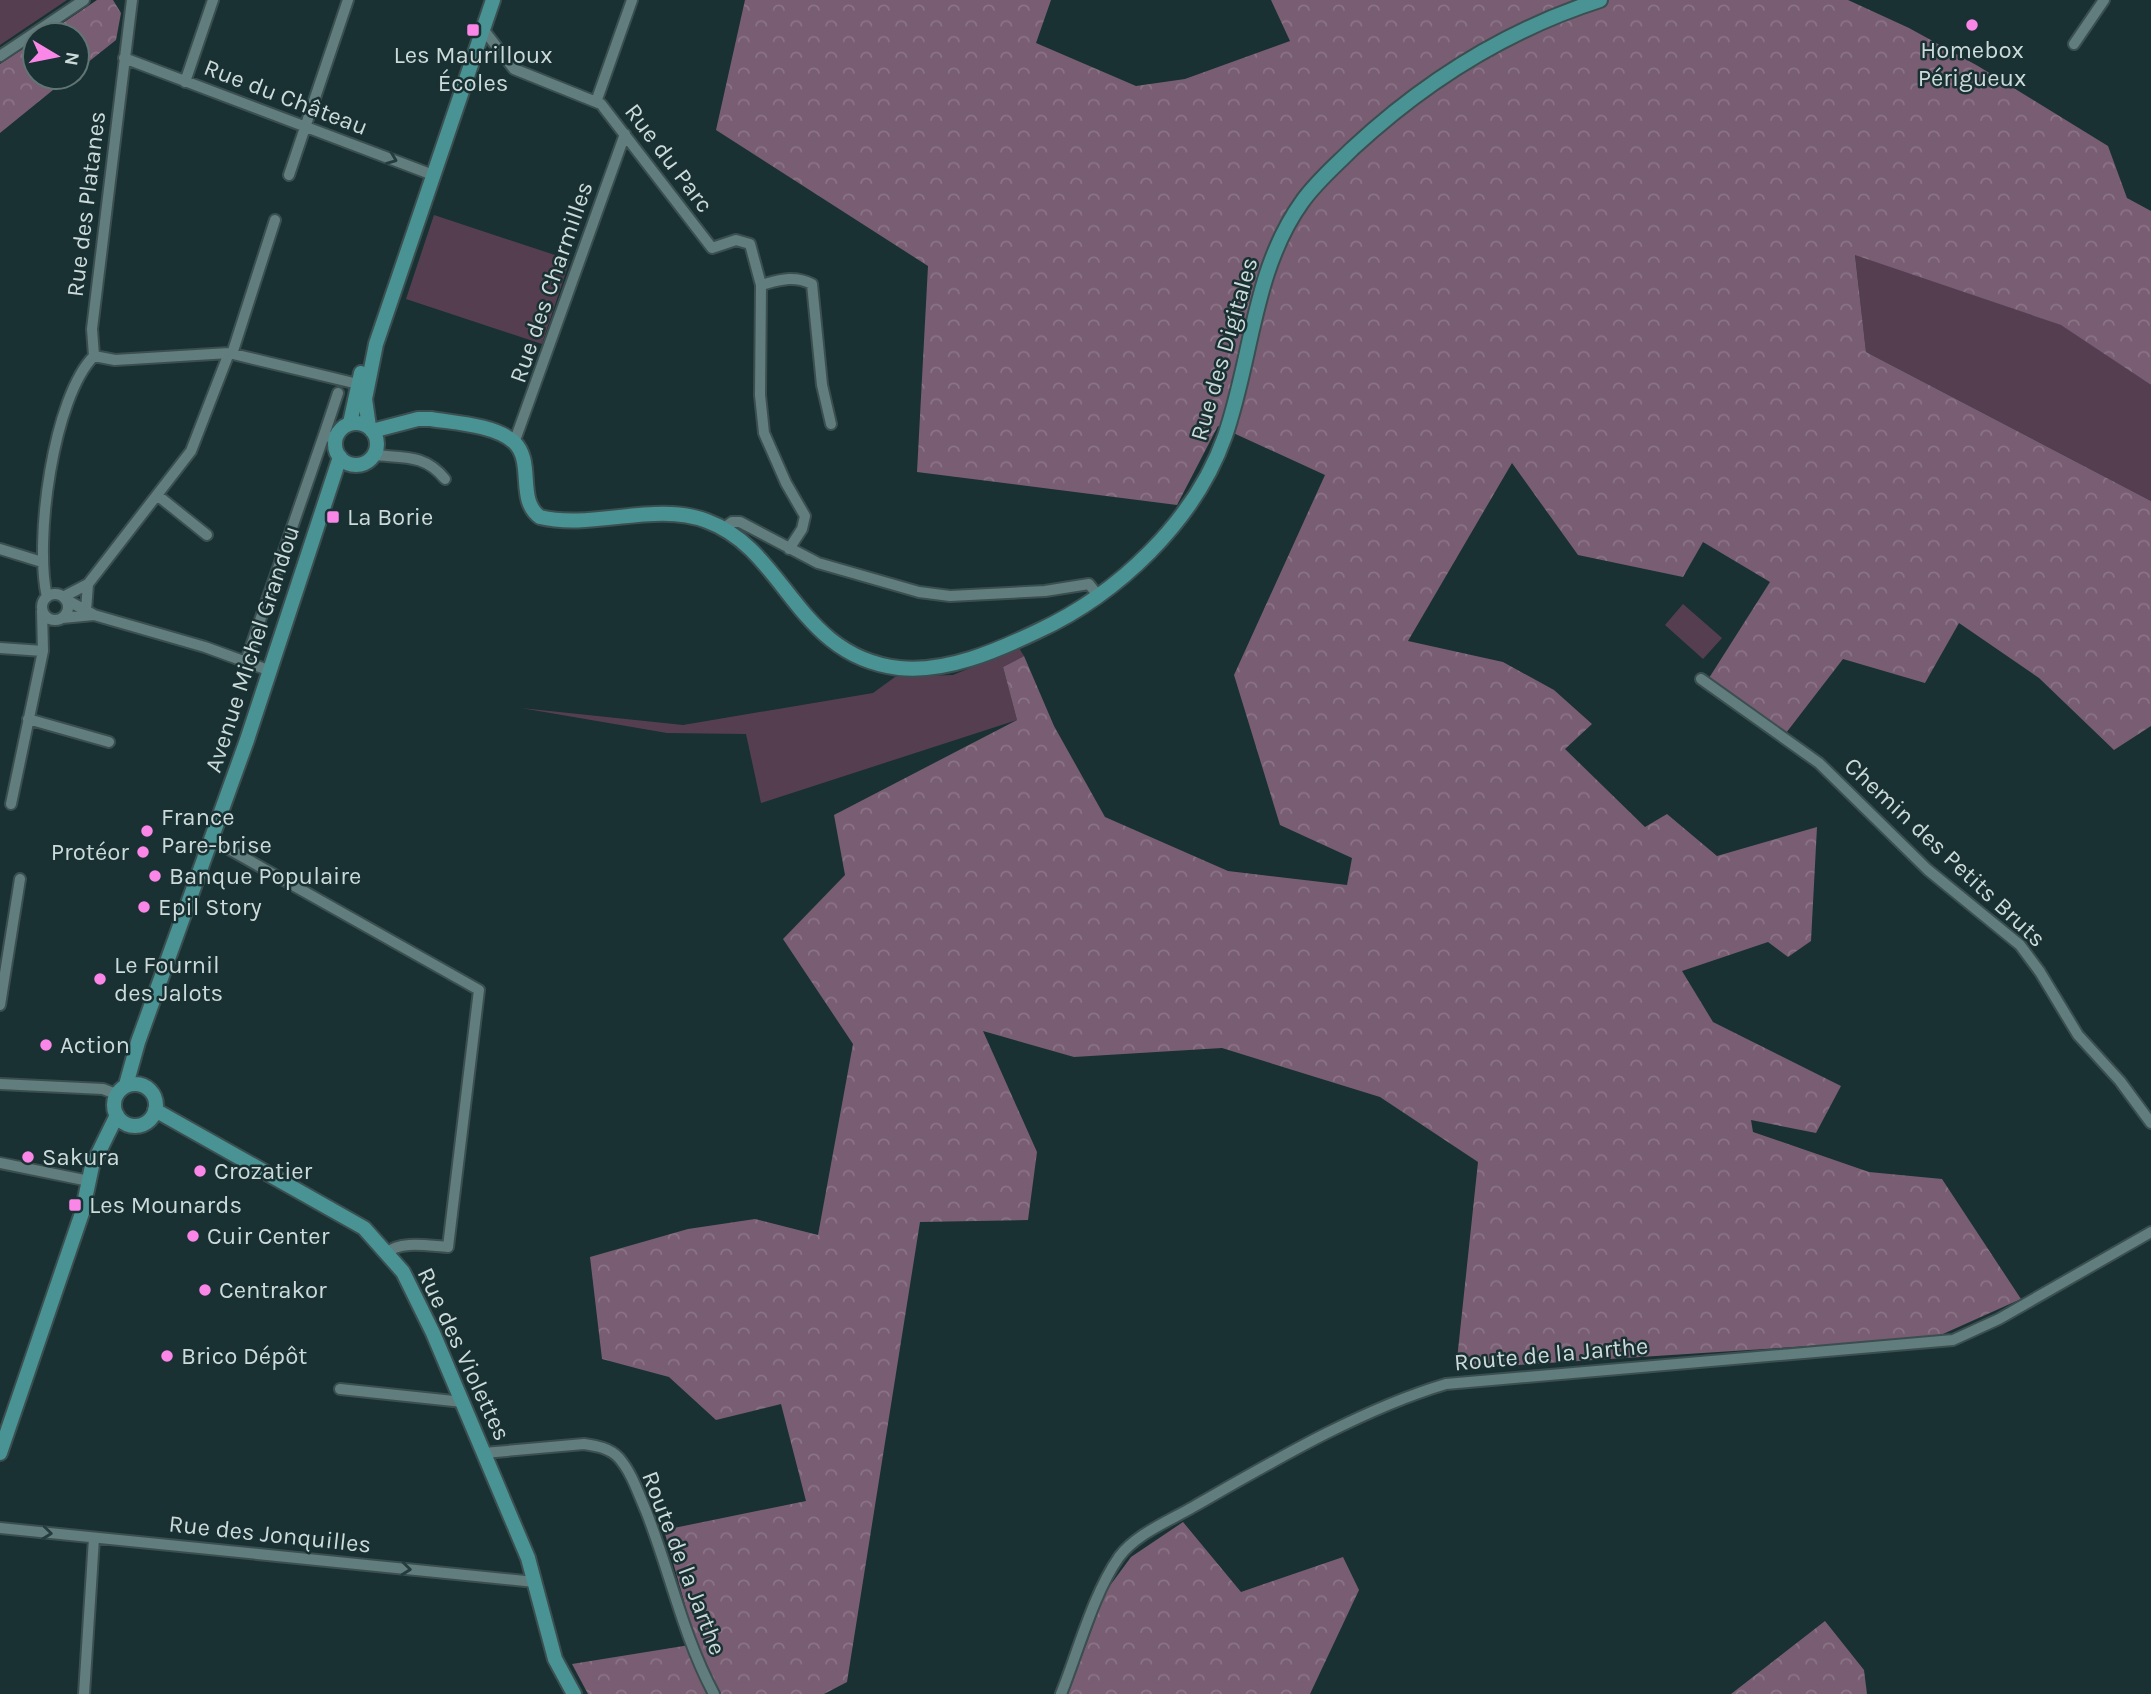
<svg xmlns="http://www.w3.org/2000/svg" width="2151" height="1694" font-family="Karla,sans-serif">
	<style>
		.grass { fill: #563e51 }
		.forest { fill: url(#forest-crowns) }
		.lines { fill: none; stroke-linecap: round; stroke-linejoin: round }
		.street-casing { stroke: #3b4f50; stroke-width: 14 }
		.secondary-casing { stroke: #3b4f50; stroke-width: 18 }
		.street { stroke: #627d7d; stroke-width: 10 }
		.secondary { stroke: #4a9394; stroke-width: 14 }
		.oneway { stroke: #243c3d }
		.poi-dot { fill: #fa87e7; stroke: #193132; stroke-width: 2.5 }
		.labels { text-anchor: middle; stroke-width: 5; stroke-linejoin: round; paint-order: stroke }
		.poi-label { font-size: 24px; fill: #ccdada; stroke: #193132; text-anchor: start }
		.street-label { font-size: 24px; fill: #ccdada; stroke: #193132 }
	</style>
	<defs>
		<pattern id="forest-crowns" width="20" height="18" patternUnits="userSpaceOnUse" patternTransform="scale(1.75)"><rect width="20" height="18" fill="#795d73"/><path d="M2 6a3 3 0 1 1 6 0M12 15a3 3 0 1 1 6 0" fill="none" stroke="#8b7486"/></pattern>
	</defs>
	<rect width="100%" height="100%" fill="#193132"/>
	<!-- grass -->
	<path class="grass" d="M0,0H67L0,45Z
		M434,215L570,260L542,344L406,299Z
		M1855,254L2062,325L2151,385V501L1866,352Z
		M1683,604L1722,638L1703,659L1665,625Z
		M1019,648L1024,656L1003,667L1017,720L761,803L746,734L667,733L521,708L683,725L873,693L895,677L953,675Z"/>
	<!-- forest -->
	<path class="forest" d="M97,0H113L121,13L116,40L77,71V35H45Z
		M745,0H1051L1036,43L1136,86L1185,79L1290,41L1271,0H1848L1909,28L1978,66L2108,146L2127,198L2151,211V385L2061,325L1855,255L1866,352L2151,501V726L2114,750L2039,678L1959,623L1925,683L1843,659L1786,733L1709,678L1770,582L1703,542L1683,577L1578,555L1512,463L1408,641L1503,662L1554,690L1592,724L1565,749L1645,827L1667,814L1717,856L1817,827L1811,941L1788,957L1768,942L1682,971L1713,1022L1841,1086L1816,1133L1751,1120L1753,1132L1869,1172L1942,1179L2021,1299L1934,1338L1456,1369L1478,1162L1380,1097L1222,1048L1074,1057L983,1031L1037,1152L1028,1220L920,1222L847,1682L824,1694H588L572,1664L696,1644L664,1530L806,1501L781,1404L716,1420L669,1377L602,1359L590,1257L688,1229L755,1219L818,1235L853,1044L783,939L845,875L834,815L1017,720L1003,667L1024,656L1054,726L1105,817L1228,871L1347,885L1352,858L1280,825L1234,675L1325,475L1218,426L1177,505L917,472L928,266L716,130Z
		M35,41V77H69L0,133V64Z
		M1183,1522L1241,1592L1343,1557L1359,1590L1310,1694H1068L1106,1591L1131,1557Z
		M1825,1621L1864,1670L1867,1694H1731Z"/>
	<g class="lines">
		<!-- street casing -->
		<g class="street-casing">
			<path id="street" d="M483,29L514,69L601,104L712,248L736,240L750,244L761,285L760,395L764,433L786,483L805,516L802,529L789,549
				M2074,44L2104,0
				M0,56L84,0
				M124,58L433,175
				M185,82L213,0
				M596,102L632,0
				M289,175L348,0
				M761,285C780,280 793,275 812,284L822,385L831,424
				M232,354L275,220
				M94,356L92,329L132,0
				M94,356L115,360L229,353L358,384L360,389
				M324,435L338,393
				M514,443L625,134
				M374,455C404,458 425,454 445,479
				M157,495L207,535
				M724,528L732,522H740L818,563L919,592L950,596L1045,591L1089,584L1099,597
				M0,549L42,562
				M88,584L191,451L229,353
				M42 607a13 13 0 1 1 26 0a13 13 0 1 1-26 0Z
				M47,597C34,541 53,397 94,356
				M63,597L88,584L86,610
				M94,615L205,647L268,670
				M62,618L94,615L65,599
				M0,648L43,651
				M246,661L324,435L335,439
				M1701,679L1819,763L1928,870L2020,945L2040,972L2078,1035L2120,1081L2151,1123
				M28,719L109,742
				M11,804L43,651L42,611
				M211,839L479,990L448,1247C429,1246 401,1240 386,1253
				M0,1005L20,879
				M0,1084L103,1089L116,1094
				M0,1163L89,1181
				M340,1389L463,1402
				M484,1453L584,1444C597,1446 610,1448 619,1458C632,1473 638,1493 646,1511C670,1572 683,1636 714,1694
				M0,1528L535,1582
				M84,1694L94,1538
				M1061,1694C1078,1652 1093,1594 1119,1557C1136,1534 1169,1521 1193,1507C1272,1462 1359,1410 1446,1384L1953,1340L1999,1319L2151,1232"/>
		</g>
		<!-- secondary casing -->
		<g class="secondary-casing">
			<path id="secondary" d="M335 444a21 21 0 1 1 42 0a21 21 0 1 1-42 0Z
				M350,423L361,373
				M369,427L365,399L376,344L493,0
				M372,431L418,419H431C455,423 495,425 514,442C535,462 516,500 540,517C593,530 655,501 707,521C786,550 796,656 899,668C946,673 996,651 1038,631C1118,594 1195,521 1225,436C1252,359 1253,270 1302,202C1316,182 1335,166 1352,149C1424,82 1506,30 1600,0
				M114 1105a21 21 0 1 1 42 0a21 21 0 1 1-42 0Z
				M126,1085L138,1042L247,740L340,457
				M155,1110L364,1228L403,1272L433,1333L528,1558L555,1659L574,1694
				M0,1453L82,1213L92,1166L117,1115"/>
		</g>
		<!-- street -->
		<use href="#street" class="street"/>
		<!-- secondary -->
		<use href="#secondary" class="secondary"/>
	</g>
	<!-- one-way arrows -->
	<defs><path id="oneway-chevron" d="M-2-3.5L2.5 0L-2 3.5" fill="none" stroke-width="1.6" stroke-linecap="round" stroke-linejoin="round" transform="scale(1.75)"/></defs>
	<g class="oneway">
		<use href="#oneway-chevron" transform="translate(392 159) rotate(21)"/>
		<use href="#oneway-chevron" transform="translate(47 1533) rotate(6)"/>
		<use href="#oneway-chevron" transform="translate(406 1569) rotate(6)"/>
	</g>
	<!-- markers -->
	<g class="poi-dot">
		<circle cx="1972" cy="25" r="7"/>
		<rect x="466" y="23" width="14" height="14" rx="3.5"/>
		<rect x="326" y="510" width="14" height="14" rx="3.5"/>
		<circle cx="147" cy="831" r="7"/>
		<circle cx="143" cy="852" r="7"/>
		<circle cx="155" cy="876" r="7"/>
		<circle cx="144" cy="907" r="7"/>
		<circle cx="100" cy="979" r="7"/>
		<circle cx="46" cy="1045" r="7"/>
		<circle cx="28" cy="1157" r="7"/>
		<circle cx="200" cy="1171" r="7"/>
		<rect x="68" y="1198" width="14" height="14" rx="3.5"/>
		<circle cx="193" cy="1236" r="7"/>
		<circle cx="205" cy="1290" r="7"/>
		<circle cx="167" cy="1356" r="7"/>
	</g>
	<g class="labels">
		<!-- poi labels -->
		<g class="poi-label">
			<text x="1972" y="58" text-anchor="middle">Homebox<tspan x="1972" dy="28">Périgueux</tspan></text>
			<text x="473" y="63" text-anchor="middle">Les Maurilloux<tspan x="473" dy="28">Écoles</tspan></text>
			<text x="347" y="525">La Borie</text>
			<text x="161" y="825">France<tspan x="161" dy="28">Pare-brise</tspan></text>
			<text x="129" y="860" text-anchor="end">Protéor</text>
			<text x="169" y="884">Banque Populaire</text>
			<text x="158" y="915">Epil Story</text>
			<text x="114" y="973">Le Fournil<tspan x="114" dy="28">des Jalots</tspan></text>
			<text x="60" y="1053">Action</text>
			<text x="42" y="1165">Sakura</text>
			<text x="214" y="1179">Crozatier</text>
			<text x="89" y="1213">Les Mounards</text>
			<text x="207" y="1244">Cuir Center</text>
			<text x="219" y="1298">Centrakor</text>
			<text x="181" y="1364">Brico Dépôt</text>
		</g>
		<!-- street labels -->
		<g class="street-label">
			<text transform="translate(286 97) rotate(21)" y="8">Rue du Château</text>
			<text transform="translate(669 158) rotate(53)" y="8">Rue du Parc</text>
			<text transform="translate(86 204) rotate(-83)" y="8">Rue des Platanes</text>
			<text transform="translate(551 282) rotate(-71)" y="8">Rue des Charmilles</text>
			<text transform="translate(1224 349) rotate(-74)" y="8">Rue des Digitales</text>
			<text transform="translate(252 649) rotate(-72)" y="8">Avenue Michel Grandou</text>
			<text transform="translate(1945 852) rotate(43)" y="8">Chemin des Petits Bruts</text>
			<text transform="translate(464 1354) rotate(65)" y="8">Rue des Violettes</text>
			<text transform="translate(1551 1354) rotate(-5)" y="8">Route de la Jarthe</text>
			<text transform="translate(270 1534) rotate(6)" y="8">Rue des Jonquilles</text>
			<text transform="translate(684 1563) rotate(69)" y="8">Route de la Jarthe</text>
		</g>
	</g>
	<!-- north arrow -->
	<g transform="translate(56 56) rotate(100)"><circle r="33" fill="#193132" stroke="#617575" stroke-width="2"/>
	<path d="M0-5L12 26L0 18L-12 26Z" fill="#fa87e7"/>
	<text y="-10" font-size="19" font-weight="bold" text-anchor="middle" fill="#ccdada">N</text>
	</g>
</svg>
